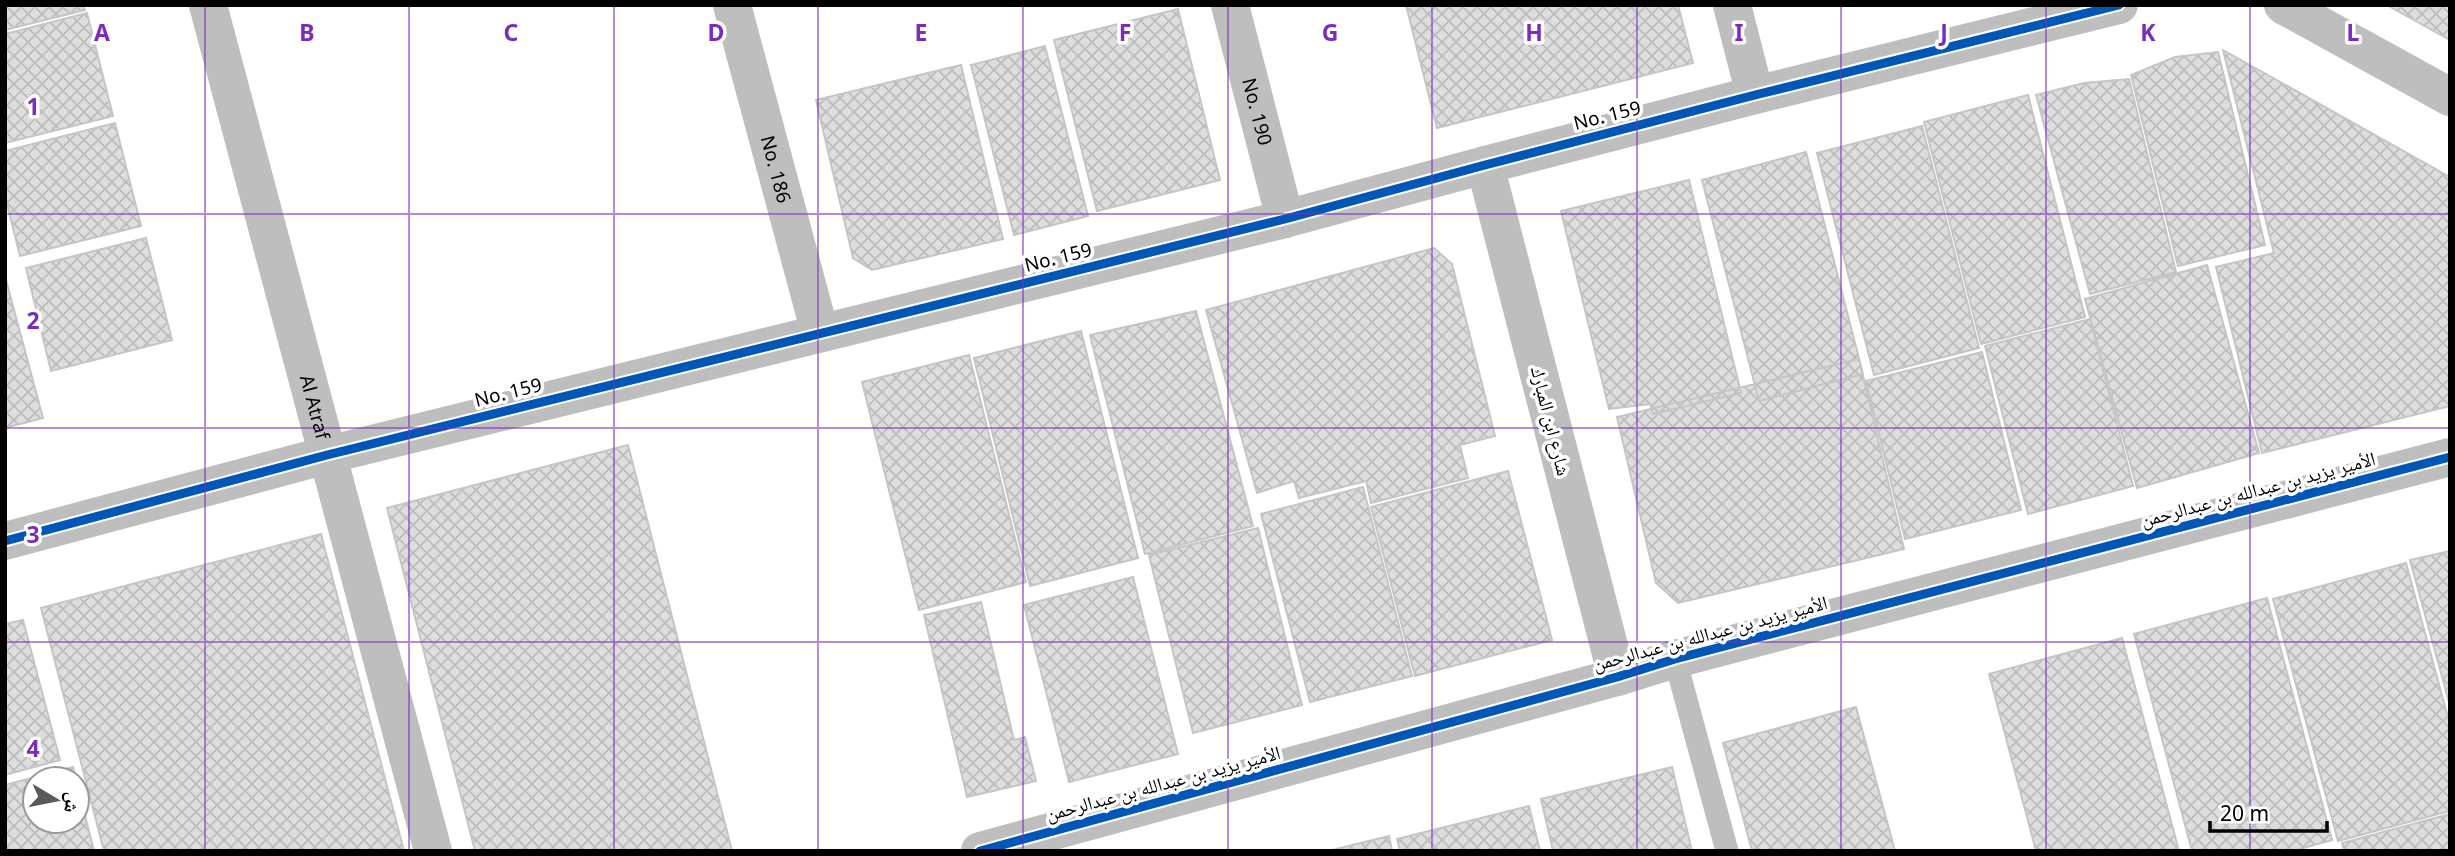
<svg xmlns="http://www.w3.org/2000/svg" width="2455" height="856" font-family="'Noto Sans','Noto Naskh Arabic',sans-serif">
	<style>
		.building { fill: url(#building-cross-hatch); stroke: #c5c5c5; stroke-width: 2 }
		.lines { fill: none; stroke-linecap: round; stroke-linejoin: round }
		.service { stroke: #bebebe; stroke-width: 23 }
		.minor { stroke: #bebebe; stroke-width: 38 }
		.cycleway-casing { stroke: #fff; stroke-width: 13 }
		.cycleway { stroke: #0057b8; stroke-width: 9 }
		.grid { fill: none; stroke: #7b2cbf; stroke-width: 2; stroke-opacity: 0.55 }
		.labels { text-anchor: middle; stroke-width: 7; stroke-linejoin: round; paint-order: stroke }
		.street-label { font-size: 19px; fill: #000; stroke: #fff }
		.grid-label { font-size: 23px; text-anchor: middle; font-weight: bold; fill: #7b2cbf; stroke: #fff; stroke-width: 7; stroke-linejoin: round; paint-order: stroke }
	</style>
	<defs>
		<pattern id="building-cross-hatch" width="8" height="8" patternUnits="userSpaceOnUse" patternTransform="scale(1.75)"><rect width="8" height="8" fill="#ddd"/><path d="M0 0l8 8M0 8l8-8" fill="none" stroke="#bcbcbc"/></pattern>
	</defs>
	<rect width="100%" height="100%" fill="#fff"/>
	<!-- building -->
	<path class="building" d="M5,5H83L85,10L5,30Z
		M1406,5H1678L1693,63L1437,128Z
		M2387,5H2450V40Z
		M1178,9L1220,180L1097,211L1054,40Z
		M87,13L113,116L5,143V34Z
		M1045,46L1088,216L1014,235L971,65Z
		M2223,50L2450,177V406L2262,453L2216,267L2274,253Z
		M2218,52L2265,245L2178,266L2131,75L2175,57Z
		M961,65L1003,239L872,270L853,258L816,100Z
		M2129,79L2176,272L2090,294L2036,95L2084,83Z
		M2028,95L2085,317L1981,344L1924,122Z
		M115,123L141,226L20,256L5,196V151Z
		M1922,126L1979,348L1874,375L1817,153Z
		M1806,152L1863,374L1759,401L1702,180Z
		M1689,180L1741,393L1653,414L1650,404L1609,409L1561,211Z
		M146,238L172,340L51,371L26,268Z
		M1434,248L1452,264L1495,436L1460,445L1468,478L1371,503L1366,481L1299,498L1294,481L1257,493L1206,310Z
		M2207,265L2259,453L2137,488L2085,299Z
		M5,276L43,418L5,428Z
		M1196,311L1253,526L1145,554L1090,335Z
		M2090,319L2133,486L2028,514L1985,346Z
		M1081,331L1138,558L1030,586L974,358Z
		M1982,352L2021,510L1905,539L1866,381Z
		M969,355L1026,582L919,610L862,382Z
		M1859,359L1904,549L1678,603L1656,583L1617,417Z
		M628,445L732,851H475L387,508Z
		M1508,471L1552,640L1415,676L1371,507Z
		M1363,487L1412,676L1310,702L1261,514Z
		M1258,528L1302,705L1193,733L1149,555Z
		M321,534L404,851H104L41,608Z
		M2450,551V706L2410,560Z
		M2406,563L2450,725V811L2338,841L2273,599Z
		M1133,577L1178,754L1069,782L1024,605Z
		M2267,598L2332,840L2293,851H2192L2134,634Z
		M981,602L1014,740L1025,737L1036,781L967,797L924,615Z
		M23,620L60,760L5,775V624Z
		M2122,638L2179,851H2036L1989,674Z
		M1856,707L1895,851H1752L1723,743Z
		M73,767L76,779H35V821H77V784L94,851H5V785Z
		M1672,767L1692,851H1553L1541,799Z
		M1529,806L1540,851H1400L1397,839Z
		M2450,814V851H2344L2342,843Z
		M1389,836L1392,851H1328Z"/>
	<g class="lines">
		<!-- service -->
		<path class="service" d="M1675,659L1727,851"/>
		<!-- minor -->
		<g class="minor">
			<path id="s1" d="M208,5L433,851"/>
			<path id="s2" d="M732,5L820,333"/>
			<path id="s3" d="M1230,5L1285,219"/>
			<path d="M1732,5L1755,95"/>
			<path d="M2283,5L2450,97"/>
			<path d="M1485,165L1617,677"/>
			<path d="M5,541L327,455L1285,219L1485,165L1755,95L2119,5"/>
			<path d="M980,851L1617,677L1675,659L2450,457"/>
		</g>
		<!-- cycleway casing -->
		<g class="cycleway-casing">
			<path id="cycleway" d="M5,541L327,455L1285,219L1485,165L1755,95L2119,5
				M980,851L1617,677L1675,659L2450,457"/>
		</g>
		<!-- cycleway -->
		<use href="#cycleway" class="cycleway"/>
	</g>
	<!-- grid -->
	<path class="grid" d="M205,5V851M409,5V851M614,5V851M818,5V851M1023,5V851M1228,5V851M1432,5V851M1637,5V851M1841,5V851M2046,5V851M2250,5V851M5,214H2450M5,428H2450M5,642H2450"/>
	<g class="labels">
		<!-- street labels -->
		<g class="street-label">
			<text dy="7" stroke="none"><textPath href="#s3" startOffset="110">No. 190</textPath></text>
			<text transform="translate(1607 115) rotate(-14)" y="7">No. 159</text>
			<text dy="7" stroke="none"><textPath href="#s2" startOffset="170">No. 186</textPath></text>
			<text transform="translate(1058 257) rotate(-14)" y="7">No. 159</text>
			<text transform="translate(508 392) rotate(-14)" y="7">No. 159</text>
			<text dy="7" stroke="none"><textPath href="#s1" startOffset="416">Al Atraf</textPath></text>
			<text transform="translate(1551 421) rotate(76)" y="7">شارع ابن المبارك</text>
			<text transform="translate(2258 489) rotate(-15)" y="7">الأمير يزيد بن عبدالله بن عبدالرحمن</text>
			<text transform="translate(1710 633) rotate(-15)" y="7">الأمير يزيد بن عبدالله بن عبدالرحمن</text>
			<text transform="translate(1163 783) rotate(-15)" y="7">الأمير يزيد بن عبدالله بن عبدالرحمن</text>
		</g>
	</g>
	<g class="grid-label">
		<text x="102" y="41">A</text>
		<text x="307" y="41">B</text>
		<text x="511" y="41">C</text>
		<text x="716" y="41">D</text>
		<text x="921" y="41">E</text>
		<text x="1125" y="41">F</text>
		<text x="1330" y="41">G</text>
		<text x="1534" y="41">H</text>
		<text x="1739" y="41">I</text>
		<text x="1944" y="41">J</text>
		<text x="2148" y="41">K</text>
		<text x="2353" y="41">L</text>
		<text x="33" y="115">1</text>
		<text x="33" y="329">2</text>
		<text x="33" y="543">3</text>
		<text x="33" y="757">4</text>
	</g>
	<!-- border -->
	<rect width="2455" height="856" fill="none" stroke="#000000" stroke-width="14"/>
	<!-- north arrow -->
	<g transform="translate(56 800) rotate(100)"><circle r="33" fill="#ffffff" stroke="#999999" stroke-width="2"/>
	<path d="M0-5L12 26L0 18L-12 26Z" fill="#595959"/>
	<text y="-10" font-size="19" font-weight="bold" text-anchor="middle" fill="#000000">ش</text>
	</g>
	<!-- scale -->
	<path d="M2210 821v10h117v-10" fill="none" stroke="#000000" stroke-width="3.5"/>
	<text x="2220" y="821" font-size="21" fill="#000000" stroke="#ffffff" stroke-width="5" paint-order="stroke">20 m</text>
</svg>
